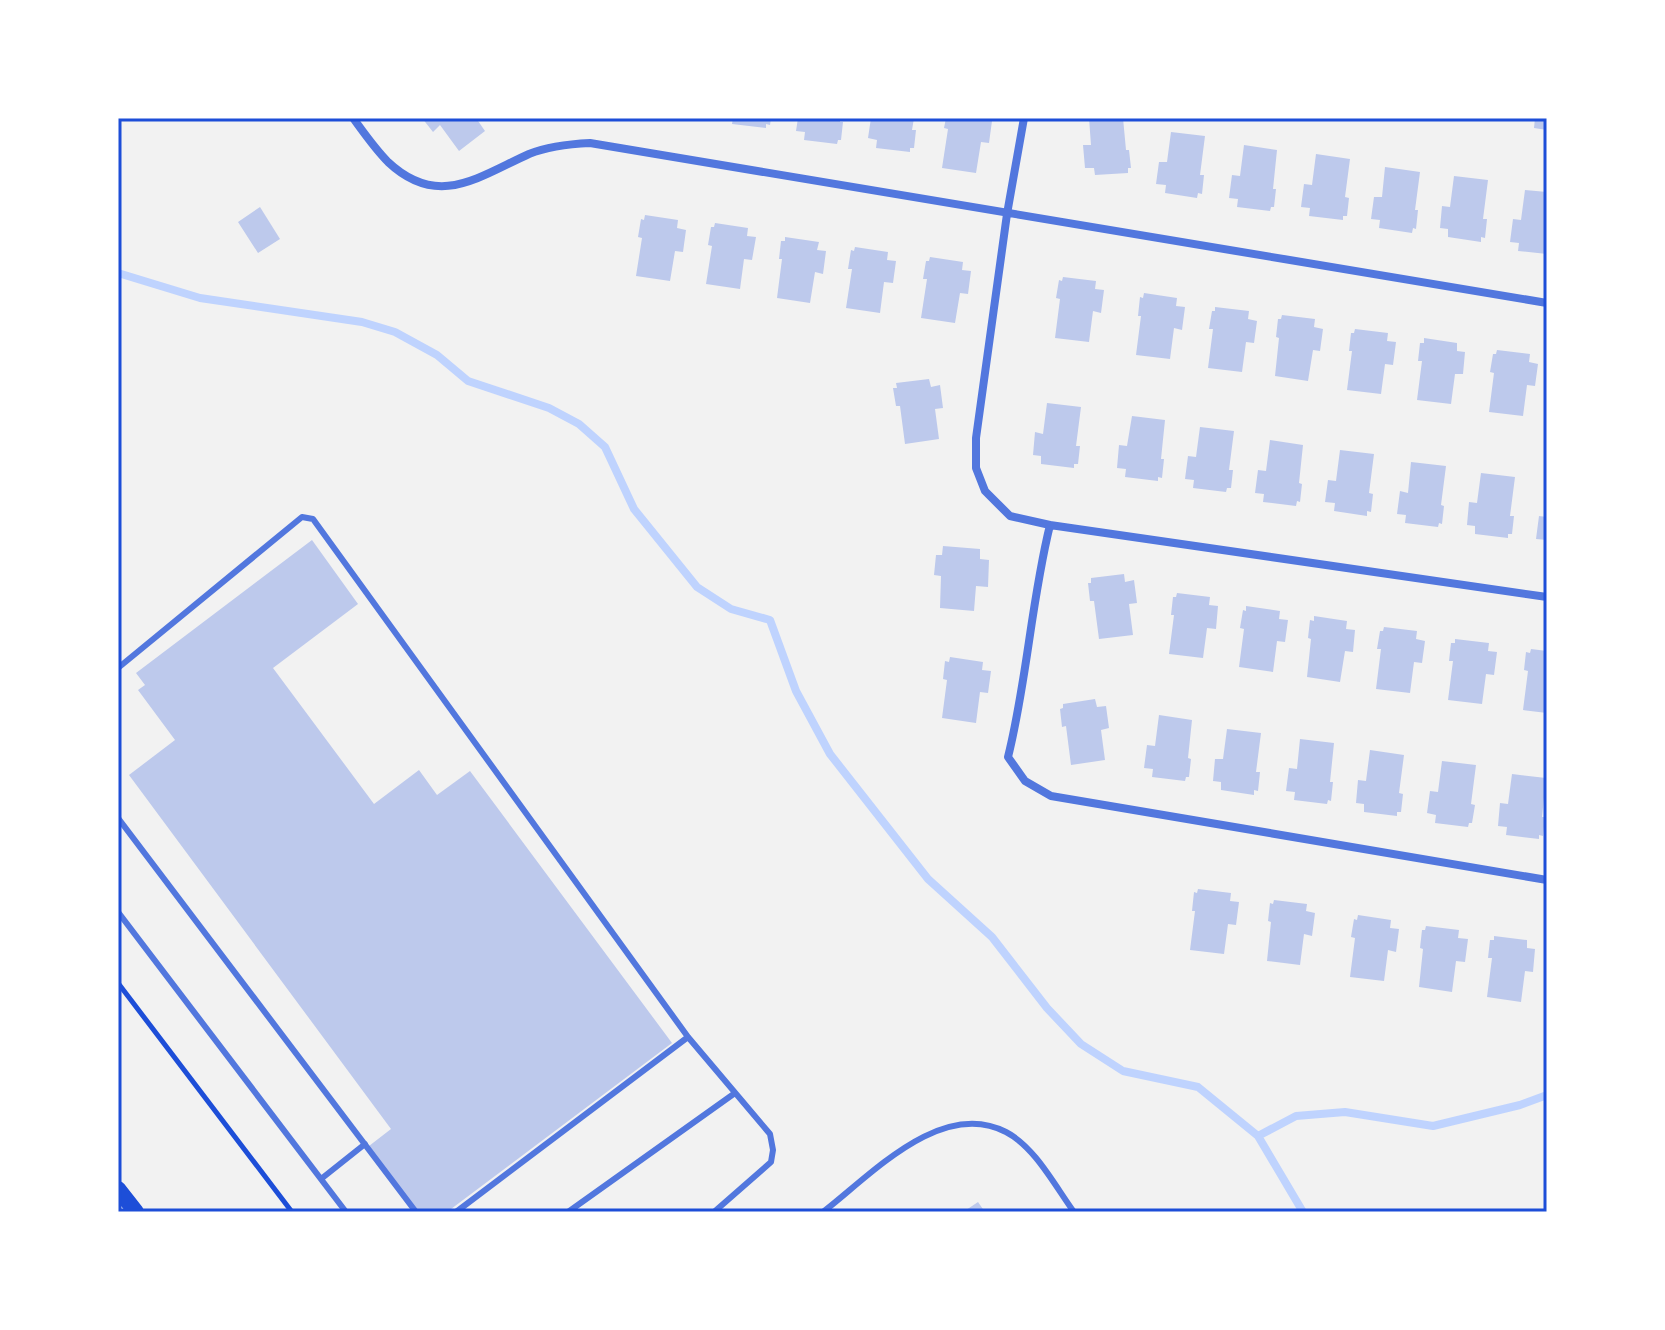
<svg xmlns="http://www.w3.org/2000/svg" width="1665" height="1330" font-family="Jost,sans-serif">
	<style>
		.lines { fill: none; stroke-linecap: round; stroke-linejoin: round }
		.stream { stroke: #bfd3fe; stroke-width: 8 }
		.building { fill: #bdc9ec }
		.path { stroke: #1d4ed8; stroke-width: 5 }
		.service { stroke: #5277de; stroke-width: 6 }
		.minor { stroke: #5277de; stroke-width: 8 }
		.secondary { stroke: #1d4ed8; stroke-width: 16 }
		.neatline { fill: none; stroke: #1d4ed8; stroke-width: 3 }
	</style>
	<rect width="100%" height="100%" fill="#f2f2f2"/>
	<g class="lines">
		<!-- stream -->
		<path class="stream" d="M118,273L200,298L362,322L395,332L437,355L468,381L549,408L579,424L605,447L634,509L697,587L731,609L770,620L796,691L830,754L928,879L992,937L1047,1008L1081,1044L1123,1071L1198,1087L1258,1136L1303,1212
			M1258,1136L1296,1116L1345,1112L1433,1126L1520,1105L1547,1095"/>
	</g>
	<!-- building -->
	<path class="building" d="M422,118H476L485,131L459,151L440,125L433,132Z
		M733,118H771L770,125L766,124V128L732,124Z
		M798,118H840V122H843L841,140H838L837,144L804,140L805,132L796,131Z
		M871,118H914L912,130H916L914,148H910V152L876,148L877,140L868,138Z
		M946,118H983L992,121L989,143L981,142L976,173L942,168L948,129L944,128Z
		M1089,118H1123L1126,150H1129L1131,168H1128V173L1095,175L1094,168H1085L1083,145H1091Z
		M1535,118H1547V130L1534,128Z
		M1171,132L1205,136L1200,175H1204L1202,194L1198,193L1197,198L1165,193L1166,185L1156,184L1159,162H1167Z
		M1244,145L1277,150L1273,189H1276L1274,207H1271L1270,211L1237,207L1238,199L1229,198L1232,175L1240,176Z
		M1316,154L1350,159L1345,197L1349,198L1347,216H1343V220L1309,216L1310,208L1301,207L1304,184L1312,185Z
		M1385,167L1420,172L1415,210H1418L1416,229L1413,228L1412,233L1379,228L1380,220L1371,219L1374,197H1382Z
		M1454,176L1488,180L1483,219H1487L1485,238L1481,237V242L1448,237V229L1440,228L1442,206L1450,207Z
		M1525,190L1547,192V254L1518,251L1519,243L1510,242L1513,219L1521,220Z
		M260,207L280,239L258,253L238,222Z
		M645,215L678,220L677,228L686,230L683,252L675,251L670,281L636,276L642,238L638,237L641,219L644,220Z
		M715,223L748,228L747,236L756,237L752,260L744,259L740,289L706,284L712,246L708,245L711,227H714Z
		M785,237L819,242L817,250L826,251L823,274L815,272L810,303L777,298L782,259H779L781,241H785Z
		M855,247L888,252L887,260L896,261L893,283L884,282L880,313L846,308L852,269H848L851,250L854,251Z
		M930,257L963,262L962,270L971,271L968,294L960,293L955,323L921,318L927,279H923L926,261H929Z
		M1063,277L1096,281L1095,289L1104,290L1101,313L1093,311L1089,342L1055,338L1060,299L1056,298L1059,280L1062,281Z
		M1144,293L1177,298L1176,306L1185,307L1182,330L1174,328L1170,359L1136,355L1141,316H1138L1140,297L1143,298Z
		M1215,307L1249,311L1248,319L1257,321L1254,343L1246,342L1242,372L1208,368L1213,329H1209L1212,311H1215Z
		M1282,315L1315,319L1314,327L1323,329L1320,351L1313,350L1308,381L1275,376L1279,338L1276,337L1278,319H1281Z
		M1355,329L1388,333L1387,341L1396,342L1393,365L1385,364L1381,394L1347,390L1352,351H1349L1351,333H1354Z
		M1424,338L1457,343V351L1465,352L1463,374H1455L1451,404L1417,400L1422,361H1418L1420,343H1424Z
		M1497,350L1530,354L1529,362L1538,364L1535,386L1527,385L1523,416L1489,412L1494,373L1490,372L1493,354H1496Z
		M929,379L931,387L940,385L943,408L935,409L939,439L905,444L900,406H896L893,388H897L896,383Z
		M1047,403L1081,407L1076,446H1080L1078,464H1074V468L1041,464V456L1033,455L1035,432L1043,434Z
		M1132,416L1165,420L1161,459H1164L1162,478L1158,477V481L1125,477L1126,469L1117,468L1119,445L1127,446Z
		M1200,427L1234,431L1229,470H1233L1231,488H1227L1226,492L1193,488L1194,480L1185,479L1188,456L1196,457Z
		M1270,440L1303,445L1299,483L1302,484L1300,502L1297,501L1296,506L1263,502L1264,494L1255,493L1258,470L1266,471Z
		M1340,450L1374,454L1369,493L1373,494L1371,512L1367,511V516L1334,511L1335,503L1325,502L1328,480L1336,481Z
		M1411,462L1446,466L1441,505L1444,506L1442,524L1439,523L1438,527L1405,523L1406,515L1397,514L1400,491L1408,493Z
		M1481,473L1515,477L1510,516H1514L1512,534H1508V538L1475,534V526L1467,525L1469,502L1477,503Z
		M1539,516L1547,517V540L1536,539Z
		M312,540L358,604L273,668L374,804L419,770L437,795L470,771L672,1043L447,1212H418L369,1146L391,1129L129,775L175,740L138,690L145,685L136,673Z
		M943,546L980,549V559L989,560L988,587L976,586L974,611L940,608L941,576L934,575L936,555H942Z
		M1124,574L1125,582L1134,580L1137,603L1129,604L1133,635L1099,639L1094,601H1090L1088,583H1091V578Z
		M1177,593L1210,597L1209,605L1218,606L1216,629L1207,628L1203,658L1169,654L1174,615H1171L1173,597H1176Z
		M1246,606L1280,611L1279,619L1288,620L1285,642L1277,641L1273,672L1239,667L1244,629L1240,628L1243,610L1246,611Z
		M1314,616L1347,621L1346,629L1355,630L1353,652L1345,651L1340,682L1307,677L1311,639L1308,638L1310,620L1314,621Z
		M1384,627L1417,631L1416,639L1425,641L1422,663L1414,662L1410,693L1376,689L1381,649H1377L1380,631H1383Z
		M1455,639L1489,643L1488,651L1497,652L1494,675L1486,674L1482,704L1448,700L1453,661H1449L1451,643H1455Z
		M1531,649L1547,651V713L1523,710L1528,671L1524,670L1526,652L1530,653Z
		M950,657L983,662L982,670L991,671L988,693L980,692L976,723L942,718L947,680L943,679L945,661L949,662Z
		M1095,699L1097,707L1106,706L1109,728L1101,730L1105,760L1071,765L1066,726L1062,727L1060,709L1063,708V704Z
		M1159,715L1192,720L1188,758L1191,759L1189,777H1186L1185,781L1152,777L1153,769L1144,768L1147,745L1155,746Z
		M1227,729L1261,733L1256,772H1260L1258,791L1254,790V795L1221,790V782L1213,781L1215,759H1223Z
		M1300,739L1334,743L1330,782H1333L1331,801L1328,800L1327,804L1294,800L1295,792L1286,791L1289,768L1297,769Z
		M1370,750L1404,755L1399,793L1403,794L1401,812H1397V816L1364,812V804L1356,803L1358,780L1366,781Z
		M1442,761L1476,765L1471,804L1475,805L1472,823H1469L1468,827L1435,823L1436,815L1427,813L1430,791L1438,792Z
		M1512,774L1546,778L1542,817H1545L1543,836L1539,835V839L1506,835L1507,827L1498,826L1500,803L1508,804Z
		M1198,889L1231,893L1230,901L1239,902L1236,925L1228,924L1224,954L1190,950L1195,911H1192L1194,892L1197,893Z
		M1274,900L1307,904L1306,911L1315,913L1312,936L1304,934L1300,965L1267,961L1271,922L1268,921L1270,903L1273,904Z
		M1358,915L1391,920L1390,928L1399,929L1396,952L1388,950L1384,981L1350,977L1355,938L1351,937L1354,919L1357,920Z
		M1426,926L1459,930L1458,938L1468,939L1465,962L1456,961L1452,992L1419,987L1423,949L1420,948L1422,930H1425Z
		M1494,936L1527,940V948L1535,949L1533,972L1525,971L1521,1002L1487,997L1492,958H1488L1490,940H1494Z
		M978,1202L985,1212H963Z"/>
	<g class="lines">
		<!-- path -->
		<path class="path" d="M118,983L292,1212"/>
		<!-- service -->
		<path class="service" d="M118,668L302,517L313,519L688,1037L770,1134L773,1150L771,1162L714,1212
			M118,818L416,1212
			M118,912L346,1212
			M321,1179L365,1144
			M456,1212L688,1037
			M568,1212L735,1093
			M823,1212C870,1176 941,1098 1006,1132C1035,1147 1055,1186 1074,1212"/>
		<!-- minor -->
		<path class="minor" d="M353,118C364,133 375,149 388,162C438,209 478,177 529,154C549,146 569,144 590,143L1547,303
			M1024,118L1007,214L976,438V468L985,491L1010,516L1050,525L1547,597
			M1050,525C1031,602 1027,681 1008,757L1025,781L1051,796L1547,880"/>
		<!-- secondary -->
		<path class="secondary" d="M118,1189L136,1212"/>
	</g>
	<!-- border -->
	<rect width="1665" height="1330" fill="none" stroke="#ffffff" stroke-width="240"/>
	<rect x="120" y="120" width="1425" height="1090" class="neatline"/>
</svg>
